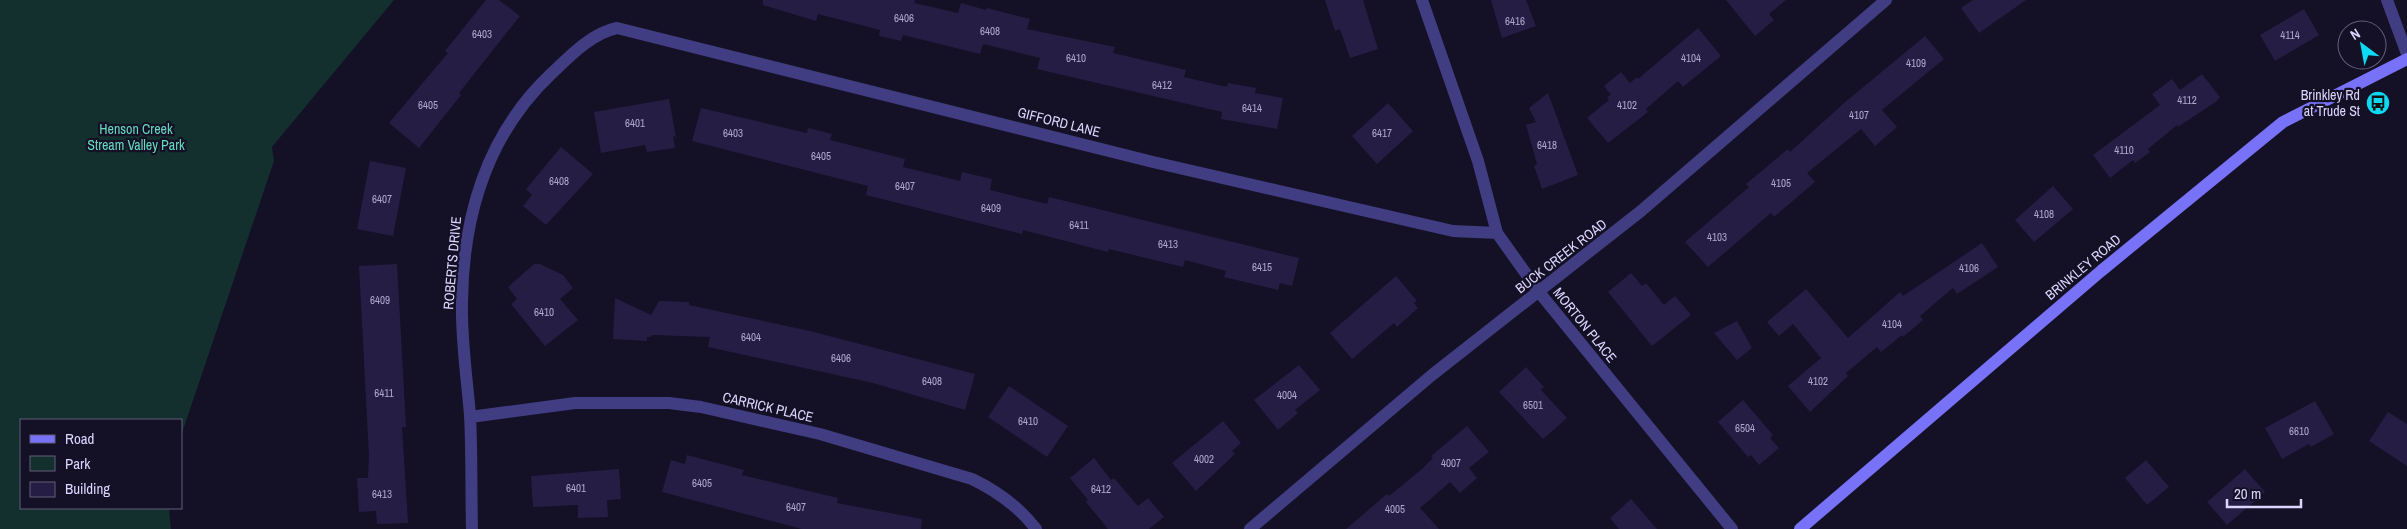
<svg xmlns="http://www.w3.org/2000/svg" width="2407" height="529" font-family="'Archivo Narrow',sans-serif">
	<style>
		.green { fill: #132f2e }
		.building { fill: #261d45 }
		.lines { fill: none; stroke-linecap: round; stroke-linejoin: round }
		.minor { stroke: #413d82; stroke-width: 12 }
		.secondary { stroke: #7772f8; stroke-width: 12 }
		.labels { text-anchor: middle; stroke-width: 4.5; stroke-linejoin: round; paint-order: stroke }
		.number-label { font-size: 11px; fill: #aea8cf }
		.poi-label { font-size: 14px; fill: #dbd6fd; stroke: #141025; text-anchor: end }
		.street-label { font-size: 14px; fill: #dbd6fd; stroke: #141025 }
		.park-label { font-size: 14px; fill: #65dabf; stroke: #141025 }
	</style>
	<rect width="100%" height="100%" fill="#141025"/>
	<!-- green -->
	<path class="green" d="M0,0H394L272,147L274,161L181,436V420H21V508H169L171,529H0Z"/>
	<!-- building -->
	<path class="building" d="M486,0H499L520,16L459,93L461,95L419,148L389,123L448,53L445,51Z
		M763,0H915L914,3L958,13L961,3L986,10L987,8L1030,19L1027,29L1115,47L1113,53L1186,70L1184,77L1227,87L1228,83L1256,88L1255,93L1283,98L1277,129L1221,119L1222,112L1037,69L1040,58L983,44L980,54L903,35L901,41L879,36L880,30L818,14L816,21L763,5Z
		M1325,0H1363L1378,49L1350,58L1340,29L1335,31Z
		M1491,0H1526L1536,26L1502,38Z
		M1726,0H1786L1769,14L1774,20L1755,36Z
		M1973,0H2026L1979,33L1961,8Z
		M2304,9L2319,35L2275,61L2260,35Z
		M1698,28L1721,56L1683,87L1678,81L1646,109L1648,112L1608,143L1587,118L1609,100L1607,97L1611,95L1604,86L1621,72L1630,83L1637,77L1638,79Z
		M1925,36L1944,59L1882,110L1897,127L1875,146L1861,129L1807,173L1815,182L1774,217L1771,213L1708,267L1685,242L1749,187L1746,184L1788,149L1790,152L1844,103Z
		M2202,74L2220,97L2217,101L2178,127L2177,125L2148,149L2150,152L2135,163L2133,160L2110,178L2093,155L2160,105L2152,94L2172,79L2180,90Z
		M1548,93L1578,175L1542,189L1534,166L1537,164L1526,125L1536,122L1529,108Z
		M669,99L676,137L673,136L675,148L647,152L645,145L601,153L594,112Z
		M1388,103L1413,131L1377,164L1352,136Z
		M701,108L807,133L808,128L832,134L830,140L905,159L903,167L960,181L962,172L992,179L990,190L1047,204L1049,197L1299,258L1292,286L1280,283L1278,290L1224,277L1226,271L1185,260L1183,267L1109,249L1108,252L1023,230L1022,234L866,195L868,186L692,141Z
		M561,147L593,174L546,225L523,206L532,195L526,189Z
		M370,161L406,168L393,236L357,229Z
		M2053,186L2073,209L2034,242L2015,220Z
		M1982,243L1998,267L1957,294L1953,288L1920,316L1923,320L1903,337L1902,335L1881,352L1877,347L1846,373L1848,376L1810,412L1788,386L1821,358L1793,324L1779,336L1767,322L1806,289L1848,338L1900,292L1903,296Z
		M397,264L406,427H402L408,523L377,524L376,511L359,512L357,478H368L369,456L359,266Z
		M534,264H540L563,275L573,288L560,299L578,320L545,346L511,304L517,299L508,287Z
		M1631,273L1642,286L1646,283L1664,305L1675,296L1691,315L1652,346L1608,292Z
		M1396,276L1417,301L1414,303L1418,308L1397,327L1394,323L1352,359L1330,333Z
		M615,298L651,315L659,301L689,302V305L810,331L975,374L965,410L873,383L708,347L710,337L652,335L651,337H647V341L613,339Z
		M1737,321L1752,348L1737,360L1714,333Z
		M1299,365L1320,390L1295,410L1298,413L1278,430L1254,400Z
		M1526,367L1544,387L1541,390L1567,418L1543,439L1499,392Z
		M1009,386L1068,426L1047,457L988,417Z
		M1743,400L1773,435L1770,438L1779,448L1759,465L1751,455L1748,457L1718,422Z
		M2315,401L2334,434L2311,447L2309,444L2282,459L2265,428Z
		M2388,412L2407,424V466L2369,441Z
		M1223,421L1241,443L1232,451L1235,454L1196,491L1172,463Z
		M1467,426L1489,452L1469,468L1477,478L1460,493L1450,482L1420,508L1439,529H1346L1387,494L1389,496L1422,469L1433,458L1431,456Z
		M687,455L744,470L742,475L838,498L837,503L922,519L921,529H802L662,492L671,460L685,464Z
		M1094,458L1111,480L1114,478L1138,506L1148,498L1164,517L1149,529H1108L1086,502L1088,500L1070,478Z
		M2146,460L2169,487L2147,505L2125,478Z
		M619,469L621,499L607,500L608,517L578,518V505L533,507L531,476Z
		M2245,469L2265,492L2227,525L2207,502Z
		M1631,499L1657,529H1619L1610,518Z"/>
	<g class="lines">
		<!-- minor -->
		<path class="minor" d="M1422,0L1478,161L1497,233L1539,292L1732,529
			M2387,0L2407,54
			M470,417L575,403H669L701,407L820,434L972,479C997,491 1019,507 1036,529
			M472,529C471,491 472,453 470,415C467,378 461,340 462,302C463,214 487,134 552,73C570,56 592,33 617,28L1153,162L1453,231L1497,233
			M1250,529L1432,375L1641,211L1886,0"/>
		<!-- secondary -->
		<path class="secondary" d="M1800,529L2101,271L2283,122L2407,59"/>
	</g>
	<!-- icons -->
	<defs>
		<g id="bus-disc" transform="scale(1.25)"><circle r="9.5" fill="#0cd9f4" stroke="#141025"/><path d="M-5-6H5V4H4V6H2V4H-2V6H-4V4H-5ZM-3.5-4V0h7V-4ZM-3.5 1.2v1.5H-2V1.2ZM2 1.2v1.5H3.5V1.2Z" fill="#111"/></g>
	</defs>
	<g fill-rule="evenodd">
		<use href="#bus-disc" x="2378" y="103"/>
	</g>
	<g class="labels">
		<!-- number labels -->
		<g class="number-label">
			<text x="904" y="22">6406</text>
			<text x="1515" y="25">6416</text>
			<text x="990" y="35">6408</text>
			<text x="482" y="38">6403</text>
			<text x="2290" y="39">4114</text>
			<text x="1076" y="62">6410</text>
			<text x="1691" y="62">4104</text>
			<text x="1916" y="67">4109</text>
			<text x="1162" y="89">6412</text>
			<text x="2187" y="104">4112</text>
			<text x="428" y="109">6405</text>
			<text x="1627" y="109">4102</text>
			<text x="1252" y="112">6414</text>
			<text x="1859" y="119">4107</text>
			<text x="635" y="127">6401</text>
			<text x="733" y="137">6403</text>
			<text x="1382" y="137">6417</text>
			<text x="1547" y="149">6418</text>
			<text x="2124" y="154">4110</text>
			<text x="821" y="160">6405</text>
			<text x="559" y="185">6408</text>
			<text x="1781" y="187">4105</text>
			<text x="905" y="190">6407</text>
			<text x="382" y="203">6407</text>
			<text x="991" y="212">6409</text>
			<text x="2044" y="218">4108</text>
			<text x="1079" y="229">6411</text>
			<text x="1717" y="241">4103</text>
			<text x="1168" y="248">6413</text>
			<text x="1262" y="271">6415</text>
			<text x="1969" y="272">4106</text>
			<text x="380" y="304">6409</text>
			<text x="544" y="316">6410</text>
			<text x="1892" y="328">4104</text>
			<text x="751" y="341">6404</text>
			<text x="841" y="362">6406</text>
			<text x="932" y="385">6408</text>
			<text x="1818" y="385">4102</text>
			<text x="384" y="397">6411</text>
			<text x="1287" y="399">4004</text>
			<text x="1533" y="409">6501</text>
			<text x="1028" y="425">6410</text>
			<text x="1745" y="432">6504</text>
			<text x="2299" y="435">6610</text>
			<text x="1204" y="463">4002</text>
			<text x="1451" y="467">4007</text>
			<text x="702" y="487">6405</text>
			<text x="576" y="492">6401</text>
			<text x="1101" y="493">6412</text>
			<text x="382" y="498">6413</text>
			<text x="796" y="511">6407</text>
			<text x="1395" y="513">4005</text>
		</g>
		<!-- poi labels -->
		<g class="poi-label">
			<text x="2360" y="100">Brinkley Rd<tspan x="2360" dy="16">at Trude St</tspan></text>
		</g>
		<!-- street labels -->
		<g class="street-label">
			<text transform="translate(1059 122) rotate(14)" y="5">GIFFORD LANE</text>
			<text transform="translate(1561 256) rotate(-38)" y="5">BUCK CREEK ROAD</text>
			<text transform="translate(452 263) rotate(-85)" y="5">ROBERTS DRIVE</text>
			<text transform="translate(2083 267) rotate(-40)" y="5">BRINKLEY ROAD</text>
			<text transform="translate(1585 325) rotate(51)" y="5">MORTON PLACE</text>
			<text transform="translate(768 407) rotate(13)" y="5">CARRICK PLACE</text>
		</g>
		<!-- park labels -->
		<g class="park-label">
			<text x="136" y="134">Henson Creek<tspan x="136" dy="16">Stream Valley Park</tspan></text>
		</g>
	</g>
	<!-- legend -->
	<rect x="20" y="419" width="162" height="90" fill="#141025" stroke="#645f7b"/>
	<rect x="30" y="435" width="25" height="8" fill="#7772f8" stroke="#645f7b"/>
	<text x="65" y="444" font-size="15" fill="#dbd6fd">Road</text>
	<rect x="30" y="456" width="25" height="15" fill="#132f2e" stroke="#645f7b"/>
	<text x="65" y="469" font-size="15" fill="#dbd6fd">Park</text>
	<rect x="30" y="482" width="25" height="15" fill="#261d45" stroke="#645f7b"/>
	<text x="65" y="494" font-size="15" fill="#dbd6fd">Building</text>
	<!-- north arrow -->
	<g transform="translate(2362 45) rotate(328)"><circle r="24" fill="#141025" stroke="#645f7b"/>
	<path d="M0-4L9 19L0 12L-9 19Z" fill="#0cd9f4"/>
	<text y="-8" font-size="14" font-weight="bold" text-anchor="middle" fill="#dbd6fd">N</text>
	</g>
	<!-- scale -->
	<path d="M2227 499v8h74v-8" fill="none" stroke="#dbd6fd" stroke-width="2.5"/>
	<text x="2234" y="499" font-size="15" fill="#dbd6fd" stroke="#141025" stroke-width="4" paint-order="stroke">20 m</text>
</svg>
